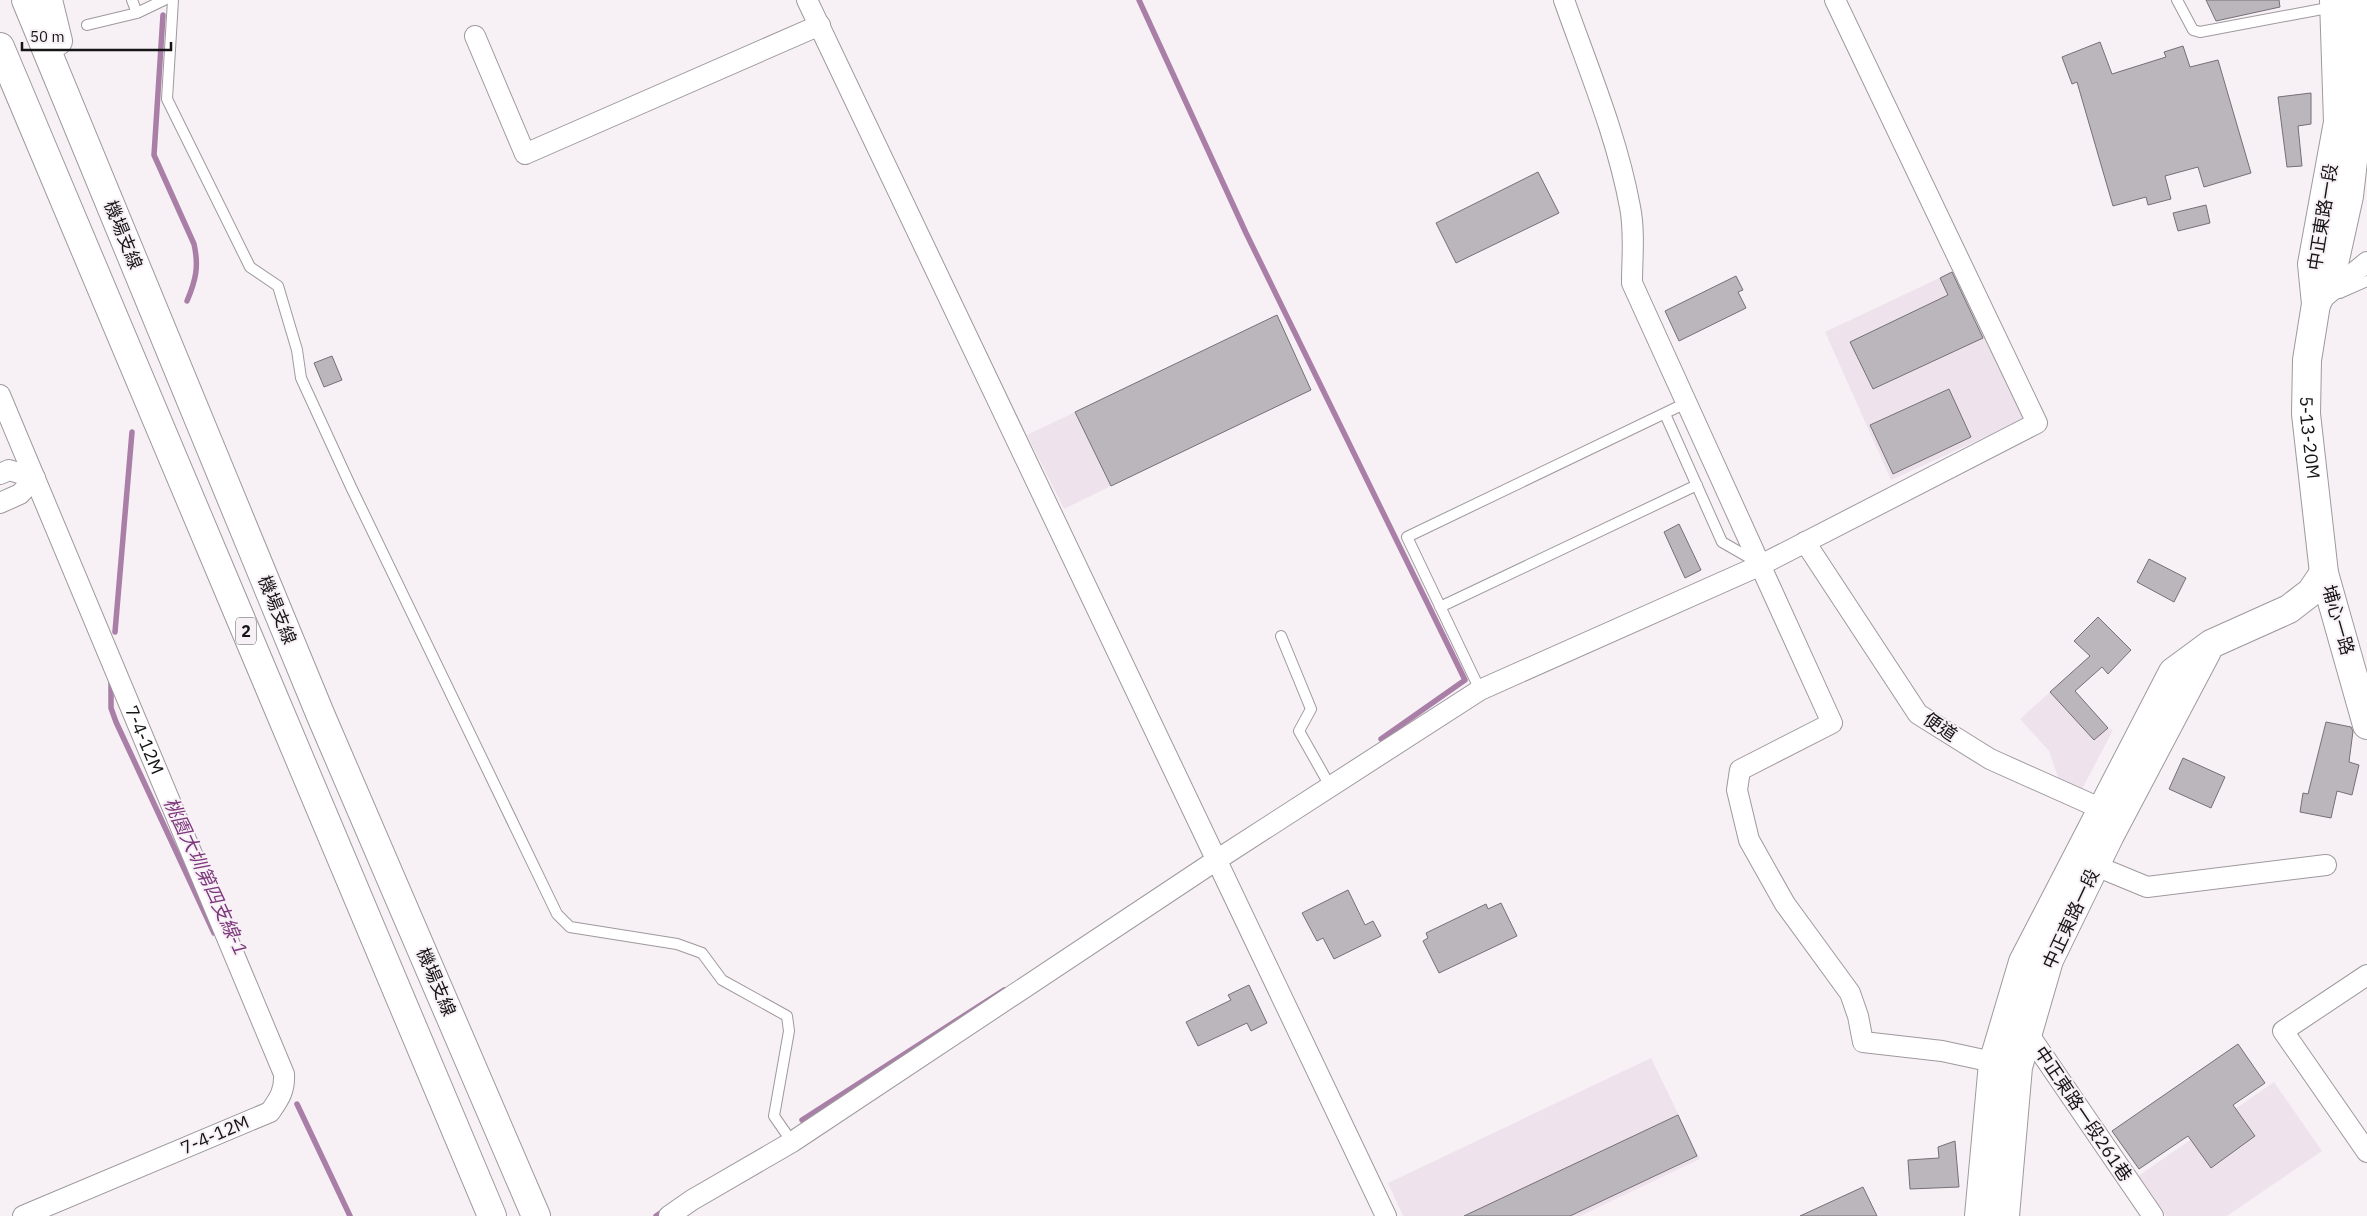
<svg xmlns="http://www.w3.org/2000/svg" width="2367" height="1216" font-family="'IBM Plex Sans','Noto Sans TC',sans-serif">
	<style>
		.built { fill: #eee3ed }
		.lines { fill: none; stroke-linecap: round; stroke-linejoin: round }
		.stream { stroke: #a97fa7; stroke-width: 5.5 }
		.building { fill: #bbb6bb; stroke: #757075 }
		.lane-casing { stroke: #9e999d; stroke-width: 12 }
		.street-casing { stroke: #9e999d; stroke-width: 22 }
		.secondary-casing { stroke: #9e999d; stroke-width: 30 }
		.highway-casing { stroke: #9e999d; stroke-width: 30 }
		.lane { stroke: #fff; stroke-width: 10 }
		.street { stroke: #fff; stroke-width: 20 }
		.secondary { stroke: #fff; stroke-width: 28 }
		.highway { stroke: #fff; stroke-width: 28 }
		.labels { text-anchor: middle; stroke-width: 4; stroke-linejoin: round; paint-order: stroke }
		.shield { fill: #f7f1f6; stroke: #5a5759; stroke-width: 1 }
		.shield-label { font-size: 16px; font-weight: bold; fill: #161516 }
		.street-label { font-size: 18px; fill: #161516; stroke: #f7f1f6 }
		.water-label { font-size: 19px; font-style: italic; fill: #7d377c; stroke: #f7f1f6 }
	</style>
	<rect width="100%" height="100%" fill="#f7f1f6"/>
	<!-- built -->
	<path class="built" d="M1954,271L2027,418L1891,480L1825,332Z
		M1075,412L1111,486L1064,509L1027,435Z
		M2072,672L2083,684L2075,692L2108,728L2113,730L2078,797L2060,783L2049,751L2020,719Z
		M1651,1058L1700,1159L1580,1216H1403L1388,1183Z
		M2274,1082L2322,1151L2227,1216H2166L2138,1176Z"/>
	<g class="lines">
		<!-- stream -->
		<path class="stream" d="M1139,0L1246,233L1465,680L1381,739
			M163,15L154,155L194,244C199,266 196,280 187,301
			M115,632L132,432
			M111,681V708L116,722L214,933
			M297,1104L350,1216
			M802,1120L1004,990
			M656,1216L665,1210"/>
	</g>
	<!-- building -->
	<path class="building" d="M2206,0H2279L2280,7L2216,21Z
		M2100,42L2112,74L2166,57L2164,52L2183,46L2190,67L2218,60L2251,173L2204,187L2198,167L2165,176L2171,199L2148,205L2146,197L2113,206L2077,82L2072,84L2062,57Z
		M2311,93V124L2298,126L2302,166L2287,167L2278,97Z
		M1538,172L1559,213L1456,263L1436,223Z
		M2206,205L2210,223L2178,231L2173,213Z
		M1952,272L1983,338L1873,389L1850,342L1948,295L1940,278Z
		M1736,276L1743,290L1738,292L1746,308L1679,341L1665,311Z
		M1277,315L1311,390L1111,486L1075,412Z
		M332,356L342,380L324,387L314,363Z
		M1949,389L1971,437L1893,474L1870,425Z
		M1679,524L1701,570L1685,578L1664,532Z
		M2149,559L2186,578L2174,602L2137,582Z
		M2098,617L2131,650L2108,674L2102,667L2075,691L2108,728L2094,740L2050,692L2090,656L2074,641Z
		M2326,722L2351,727L2353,731L2349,762L2359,765L2352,795L2337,791L2331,818L2300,812L2303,793L2308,794Z
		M2183,758L2225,777L2211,808L2169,789Z
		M1348,890L1365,925L1373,921L1381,936L1334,959L1323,938L1317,941L1302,913Z
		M1501,903L1517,936L1439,973L1423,941L1428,938L1426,933L1486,904L1488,909Z
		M1249,985L1267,1023L1251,1031L1247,1023L1198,1046L1186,1022L1231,1000L1228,995Z
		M2238,1044L2265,1083L2233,1105L2255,1136L2211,1168L2188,1136L2139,1169L2112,1131Z
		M1678,1115L1697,1156L1570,1216H1464Z
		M1955,1141L1959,1187L1910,1189L1908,1160L1939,1158L1938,1147Z
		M1863,1187L1877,1216H1800Z"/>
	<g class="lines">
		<!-- lane casing -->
		<g class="lane-casing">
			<path id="lane" d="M132,0L137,13
				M173,0L167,99L250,267L278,286L297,350L301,378L351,487L557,914L570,927L677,944L702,953L722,980L787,1016L789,1031L774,1116L792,1142
				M2177,0L2193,30L2200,32L2333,7
				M87,25L137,13L164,0
				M2340,293L2367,281
				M1665,414L1722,542L1755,561
				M1440,607L1697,485
				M1281,636L1311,709L1299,731L1330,786
				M1480,690L1407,537L1686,403"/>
		</g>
		<!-- street casing -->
		<g class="street-casing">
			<g id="street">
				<path d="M807,0L1386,1216"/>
				<path d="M1564,0C1588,68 1617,136 1630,207C1635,232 1632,258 1632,283L1832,723L1740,770L1737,790L1749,840L1785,904L1850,993L1858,1016L1863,1042L1942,1051L2007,1065"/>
				<path d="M475,36L525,154L820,25"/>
				<path d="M2323,298L2367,262"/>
				<path id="s1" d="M0,395L284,1074C285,1091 279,1099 270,1112L23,1216"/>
				<path d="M0,474L9,470L35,478L20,494L0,503"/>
				<path d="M1805,542L1918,714L1990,759L2113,814"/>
				<path d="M2084,861L2147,887L2326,865"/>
				<path d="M2367,975L2283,1031L2367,1152"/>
				<path d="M2019,1029L2027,1032L2153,1216"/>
				<path d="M669,1216L692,1200L792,1142L1215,861L1480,690L1761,565L2037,423L1835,0"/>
			</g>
		</g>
		<!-- secondary casing -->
		<g class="secondary-casing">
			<g id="secondary">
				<path id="s2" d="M2334,0L2338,122L2312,264L2316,304L2307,360L2306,414L2324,573L2367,725"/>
				<path d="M2316,304L2332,273L2349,196L2358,117L2356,0"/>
				<path d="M1979,1216L1993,1063L2023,962L2173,672L2211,644L2289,609L2311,592L2324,573"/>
				<path d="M2005,1216L2018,1067L2049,960L2110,835L2207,651"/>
			</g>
		</g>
		<!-- highway casing -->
		<g class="highway-casing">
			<path id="highway" d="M26,0L321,716L536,1216
				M48,0L58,41
				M0,47L492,1216"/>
		</g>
		<!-- lane -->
		<use href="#lane" class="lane"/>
		<!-- street -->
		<use href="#street" class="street"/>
		<!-- secondary -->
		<use href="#secondary" class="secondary"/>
		<!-- highway -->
		<use href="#highway" class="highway"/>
	</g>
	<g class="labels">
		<!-- shield labels -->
		<rect class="shield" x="236" y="617.5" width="20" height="27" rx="4"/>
		<g class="shield-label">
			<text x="246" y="637">2</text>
		</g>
		<!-- street labels -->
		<g class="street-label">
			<text transform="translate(2323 217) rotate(-81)" y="6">中正東路一段</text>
			<text transform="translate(123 235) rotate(68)" y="6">機場支線</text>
			<text dy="6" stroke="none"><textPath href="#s2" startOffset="441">5-13-20M</textPath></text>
			<text transform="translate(277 610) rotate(68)" y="6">機場支線</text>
			<text transform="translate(2338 620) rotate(74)" y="6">埔心一路</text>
			<text transform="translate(1940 727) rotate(34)" y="6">便道</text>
			<text dy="6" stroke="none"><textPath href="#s1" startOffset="374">7-4-12M</textPath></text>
			<text transform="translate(2071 919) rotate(-65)" y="6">中正東路一段</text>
			<text transform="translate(436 982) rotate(67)" y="6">機場支線</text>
			<text transform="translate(2083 1114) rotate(56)" y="6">中正東路一段261巷</text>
			<text transform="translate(215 1135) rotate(-23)" y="6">7-4-12M</text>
		</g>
		<!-- water labels -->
		<g class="water-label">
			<text transform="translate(206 876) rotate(65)" y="7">桃園大圳第四支線-1</text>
		</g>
	</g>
	<!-- scale -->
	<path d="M22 42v8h149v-8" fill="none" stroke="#161516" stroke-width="2.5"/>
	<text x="30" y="42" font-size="15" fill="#161516" stroke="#f7f1f6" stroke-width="4" paint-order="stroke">50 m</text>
</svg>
